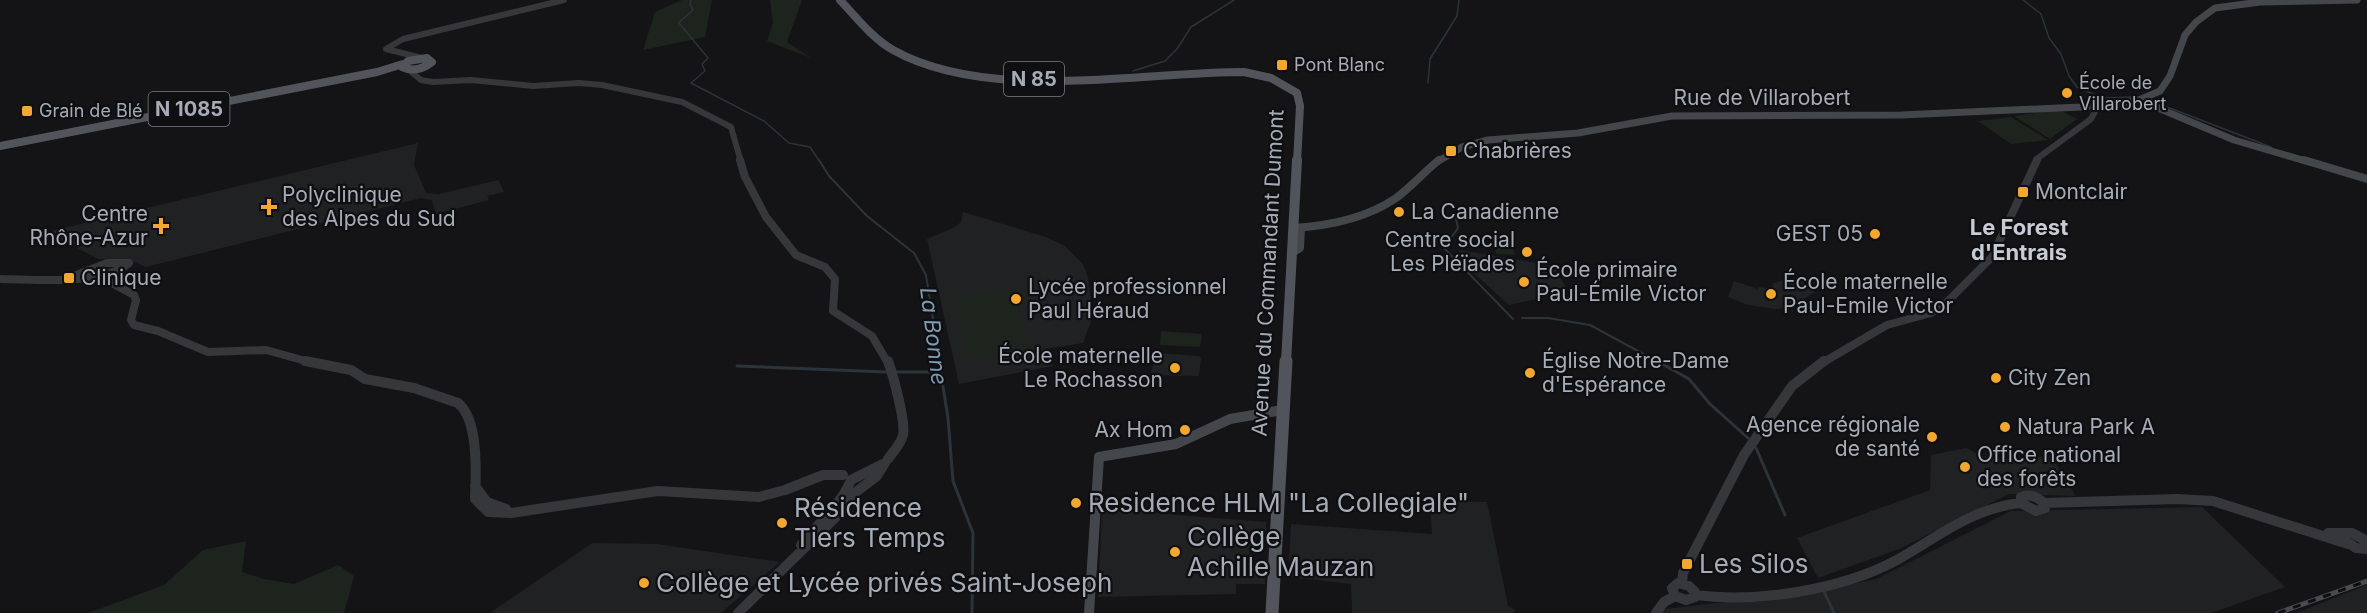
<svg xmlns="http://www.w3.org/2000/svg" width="2367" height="613" font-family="Inter,sans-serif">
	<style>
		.built { fill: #202123 }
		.green { fill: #1c241d }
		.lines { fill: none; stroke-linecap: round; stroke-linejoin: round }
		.stream-far2 { stroke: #2b343a; stroke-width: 1.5 }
		.stream-far1 { stroke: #2b343a; stroke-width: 2 }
		.stream { stroke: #2b343a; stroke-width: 3 }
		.tertiary-far2 { stroke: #35373b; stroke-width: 6 }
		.tertiary-far1 { stroke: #35373b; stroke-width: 8 }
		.tertiary { stroke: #35373b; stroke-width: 10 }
		.secondary-far2 { stroke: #43464b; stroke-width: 7 }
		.secondary-far1 { stroke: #43464b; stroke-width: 8 }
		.secondary { stroke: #43464b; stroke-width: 10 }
		.primary-far2 { stroke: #51545a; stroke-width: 8 }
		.primary-far1 { stroke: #51545a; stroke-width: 10 }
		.primary { stroke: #51545a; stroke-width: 13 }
		.rail-casing { stroke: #484b50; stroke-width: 5 }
		.rail { stroke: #0f0f11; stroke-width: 3; stroke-dasharray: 8; stroke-linecap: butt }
		.poi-dot { fill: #f2a730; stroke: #0f0f11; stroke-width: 2 }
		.labels { text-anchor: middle; stroke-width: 4.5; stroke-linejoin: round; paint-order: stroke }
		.far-poi-label { font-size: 18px; fill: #a6acb7; stroke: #0f0f11; text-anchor: start }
		.shield { fill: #0f0f11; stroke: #797d85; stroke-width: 1.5 }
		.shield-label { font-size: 20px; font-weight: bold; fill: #a6acb7 }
		.street-label { font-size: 21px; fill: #a6acb7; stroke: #0f0f11 }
		.poi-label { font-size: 21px; fill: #a6acb7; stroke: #0f0f11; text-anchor: start }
		.neighbourhood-label { font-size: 22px; font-weight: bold; fill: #c7cbd3; stroke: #0f0f11 }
		.water-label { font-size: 22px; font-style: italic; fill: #7d9cb2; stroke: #0f0f11 }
		.near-poi-label { font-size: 26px; fill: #a6acb7; stroke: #0f0f11; text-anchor: start }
	</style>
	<rect width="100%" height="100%" fill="#141416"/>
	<!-- built -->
	<path class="built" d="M418,143L414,165L426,193L439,194L498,180L504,192L487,196L489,200L436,214L432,200L421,198L146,267L129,260L98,259L47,232Z
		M963,212L1046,237L1065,246L1083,264L1088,277L1093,316L1083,343L1046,349L1053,366L959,384L927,239L953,228L961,222Z
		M1459,250L1562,267L1560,277L1566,288L1537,299L1509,305L1457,258Z
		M1790,278L1801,281L1815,292L1790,307L1776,309L1748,305L1728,297L1734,281L1758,289V287L1769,288L1774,285L1771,284Z
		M1157,353L1199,356L1201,358L1199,376L1150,375Z
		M1966,448L1989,459L2051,456L2076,496L2009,494L1899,549L1818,578L1797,538L1930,490L1931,455Z
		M1430,501L1487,502L1508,606L1515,610L1514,613H1352L1351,584L1291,577L1289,560L1291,524L1432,534Z
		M2202,507L2285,587L2211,613H1659L1666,609L1823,590L1876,579L2011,511Z
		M1102,509L1266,522V533L1251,532L1248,570L1265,572V584H1236V594L1098,597Z
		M592,543L657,544L780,562L721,613H490Z
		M2367,585V613H2296Z"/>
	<!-- green -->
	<path class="green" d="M682,0H712L705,37L643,50L655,12Z
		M770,0H802L787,42L811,58L767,41L773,23Z
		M2059,110L2077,119L2050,139L2014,116Z
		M2011,117L2048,140L2011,144L1978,121Z
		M1492,234L1510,235L1515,255L1496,254Z
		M1011,289L1032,347L971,358L953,299Z
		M1161,331L1202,334L1200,347L1160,345Z
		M246,541L242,572L264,579L294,584L338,565L354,576L344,613H88L164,585L203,550Z"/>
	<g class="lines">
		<!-- stream-far2 -->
		<path class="stream-far2" d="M691,0L690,5L693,9C690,15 683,17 679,23L708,58L702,64L705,71L691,83L764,121L789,143L810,147L820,162
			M2023,0L2041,14L2049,38L2061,54L2069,76L2077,87L2102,98L2136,97
			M1133,71L1165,61L1177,49L1191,27L1234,0
			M1428,83L1430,59L1457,16L1459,0
			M2154,102L2271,147"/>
		<!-- stream-far1 -->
		<path class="stream-far1" d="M819,160L829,176L867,216L914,253L926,275L940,363
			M1455,214L1458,228L1444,248L1513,319
			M1522,318H1548L1590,325L1660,363"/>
		<!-- stream -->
		<path class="stream" d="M939,361L948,418L953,481L973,533L972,613
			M1657,361L1689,379L1710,404L1748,438
			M737,366L886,372
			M897,372H941
			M1756,448L1785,515
			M1823,589L1834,613"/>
		<!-- tertiary-far2 -->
		<path class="tertiary-far2" d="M422,58L386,49L403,39L564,0
			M409,70L421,80L433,82L471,80L533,86L579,83L602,85L682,102L731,127L741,162
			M2036,162L2038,158L2091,119L2096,110L2094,106"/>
		<!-- tertiary-far1 -->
		<path class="tertiary-far1" d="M740,160L745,177L766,217L796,255L825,267L835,279L833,311L872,336L888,363
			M101,275L104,279L134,295L136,300L131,320L134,325L158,331L208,352L266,350L313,363
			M0,279C32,280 105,285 129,263H107L69,278
			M1822,363L1887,325L1931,313L1947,302L1992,257L2037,160"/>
		<!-- tertiary -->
		<path class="tertiary" d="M305,361L351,370L365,379L414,388L458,403C479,420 476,474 475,499L488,512L511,513L658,491L759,497L785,490L823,475H843
			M888,361C893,375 906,422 903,435C901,444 893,452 888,459
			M475,486L487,502L506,509
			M2021,503V497C2030,493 2037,497 2044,503
			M2021,503L2036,511L2045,508L2044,503
			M2044,503L2177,499L2213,501L2348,544
			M2328,533H2352L2367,541
			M2344,540L2356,548L2367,549
			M801,545C818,523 841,505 851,480L883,464
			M1678,583L1689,586L1695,592V597L1686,600L1675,596L1672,588Z
			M1682,583L1683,573L1744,455L1792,386L1824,361
			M1695,595C1758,603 1841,590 1897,560C1938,537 1972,508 2021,503
			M738,613L836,517L856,492L877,476L885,463
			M1656,613L1664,602L1675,596"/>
		<!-- secondary-far2 -->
		<path class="secondary-far2" d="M2139,100L2234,140L2309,162
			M1437,162L1462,147L1488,140L1578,133L1672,116L1901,115L2081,107L2121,103L2139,100L2160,91L2170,76L2185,35L2196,22L2215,8L2260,2L2357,0"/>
		<!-- secondary-far1 -->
		<path class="secondary-far1" d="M2304,160L2367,179
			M1293,228C1327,226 1367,218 1396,198C1411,187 1424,172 1439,160
			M1292,253L1300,248L1301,228"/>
		<!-- secondary -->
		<path class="secondary" d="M1089,613L1099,457L1176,444L1230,419L1282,410"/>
		<!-- primary-far2 -->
		<path class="primary-far2" d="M840,0C856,17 872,38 893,50C988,103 1138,72 1244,72L1271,78L1297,93L1300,106L1297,162
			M427,58L432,62C423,69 413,72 402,67L408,61Z
			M0,146L377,72L403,64"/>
		<!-- primary-far1 -->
		<path class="primary-far1" d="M1286,363L1297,160"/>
		<!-- primary -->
		<path class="primary" d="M1272,613L1286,361"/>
		<!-- rail casing -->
		<g class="rail-casing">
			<path id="rail" d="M2278,613L2367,581"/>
		</g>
		<!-- rail -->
		<use href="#rail" class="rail"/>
	</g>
	<!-- markers -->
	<g class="poi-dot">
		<rect x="1276" y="59" width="12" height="12" rx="3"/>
		<circle cx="2067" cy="93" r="6"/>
		<rect x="21" y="105" width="12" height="12" rx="3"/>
		<rect x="1445" y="145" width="12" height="12" rx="3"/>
		<rect x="2017" y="186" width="12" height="12" rx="3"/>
		<path d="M266 198h6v6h6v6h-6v6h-6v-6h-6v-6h6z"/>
		<circle cx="1399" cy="212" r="6"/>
		<path d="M158 217h6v6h6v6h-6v6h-6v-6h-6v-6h6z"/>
		<circle cx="1875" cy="234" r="6"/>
		<circle cx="1527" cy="252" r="6"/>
		<rect x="63" y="272" width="12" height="12" rx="3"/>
		<circle cx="1524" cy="282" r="6"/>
		<circle cx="1771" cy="294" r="6"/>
		<circle cx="1016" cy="299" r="6"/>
		<circle cx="1175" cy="368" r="6"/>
		<circle cx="1530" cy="373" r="6"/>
		<circle cx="1996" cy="378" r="6"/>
		<circle cx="2005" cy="427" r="6"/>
		<circle cx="1185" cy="430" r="6"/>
		<circle cx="1932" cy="437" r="6"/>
		<circle cx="1965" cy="467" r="6"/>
		<circle cx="1076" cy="503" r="6"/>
		<circle cx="782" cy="523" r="6"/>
		<circle cx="1175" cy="552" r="6"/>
		<rect x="1681" y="558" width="12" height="12" rx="3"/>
		<circle cx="644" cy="583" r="6"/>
	</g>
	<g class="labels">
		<!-- far-poi labels -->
		<g class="far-poi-label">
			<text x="1294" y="71">Pont Blanc</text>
			<text x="2079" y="89">École de<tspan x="2079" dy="21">Villarobert</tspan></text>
			<text x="39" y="117">Grain de Blé</text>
		</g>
		<!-- shield labels -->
		<g class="shield">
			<rect x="1004" y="62" width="60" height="34" rx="4.5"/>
			<rect x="148.5" y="92" width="81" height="34" rx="4.5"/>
		</g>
		<g class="shield-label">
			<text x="1034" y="86">N 85</text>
			<text x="189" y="116">N 1085</text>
		</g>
		<!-- street labels -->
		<g class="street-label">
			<text x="1762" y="105">Rue de Villarobert</text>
			<text transform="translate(1268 273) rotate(-87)" y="7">Avenue du Commandant Dumont</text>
		</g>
		<!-- poi labels -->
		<g class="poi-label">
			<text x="1463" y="158">Chabrières</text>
			<text x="2035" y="199">Montclair</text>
			<text x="282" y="202">Polyclinique<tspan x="282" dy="24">des Alpes du Sud</tspan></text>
			<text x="1411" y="219">La Canadienne</text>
			<text x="148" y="221" text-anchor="end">Centre<tspan x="148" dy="24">Rhône-Azur</tspan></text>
			<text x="1863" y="241" text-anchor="end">GEST 05</text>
			<text x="1515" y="247" text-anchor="end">Centre social<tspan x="1515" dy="24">Les Pléïades</tspan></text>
			<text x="1536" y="277">École primaire<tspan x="1536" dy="24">Paul-Émile Victor</tspan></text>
			<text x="81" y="285">Clinique</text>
			<text x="1783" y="289">École maternelle<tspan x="1783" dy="24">Paul-Emile Victor</tspan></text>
			<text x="1028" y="294">Lycée professionnel<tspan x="1028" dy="24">Paul Héraud</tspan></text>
			<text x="1163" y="363" text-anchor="end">École maternelle<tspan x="1163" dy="24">Le Rochasson</tspan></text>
			<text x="1542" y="368">Église Notre-Dame<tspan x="1542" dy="24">d'Espérance</tspan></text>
			<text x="2008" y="385">City Zen</text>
			<text x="1920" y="432" text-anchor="end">Agence régionale<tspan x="1920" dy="24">de santé</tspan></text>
			<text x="2017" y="434">Natura Park A</text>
			<text x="1173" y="437" text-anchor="end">Ax Hom</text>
			<text x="1977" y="462">Office national<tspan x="1977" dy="24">des forêts</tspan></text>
		</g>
		<!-- neighbourhood labels -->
		<g class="neighbourhood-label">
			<text x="2019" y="235">Le Forest<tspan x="2019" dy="25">d'Entrais</tspan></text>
		</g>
		<!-- water labels -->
		<g class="water-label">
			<text transform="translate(934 336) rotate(83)" y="8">La Bonne</text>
		</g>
		<!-- near-poi labels -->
		<g class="near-poi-label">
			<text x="1088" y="512">Residence HLM "La Collegiale"</text>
			<text x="794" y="517">Résidence<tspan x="794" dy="30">Tiers Temps</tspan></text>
			<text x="1187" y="546">Collège<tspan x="1187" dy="30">Achille Mauzan</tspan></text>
			<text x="1699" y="573">Les Silos</text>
			<text x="656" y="592">Collège et Lycée privés Saint-Joseph</text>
		</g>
	</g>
</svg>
